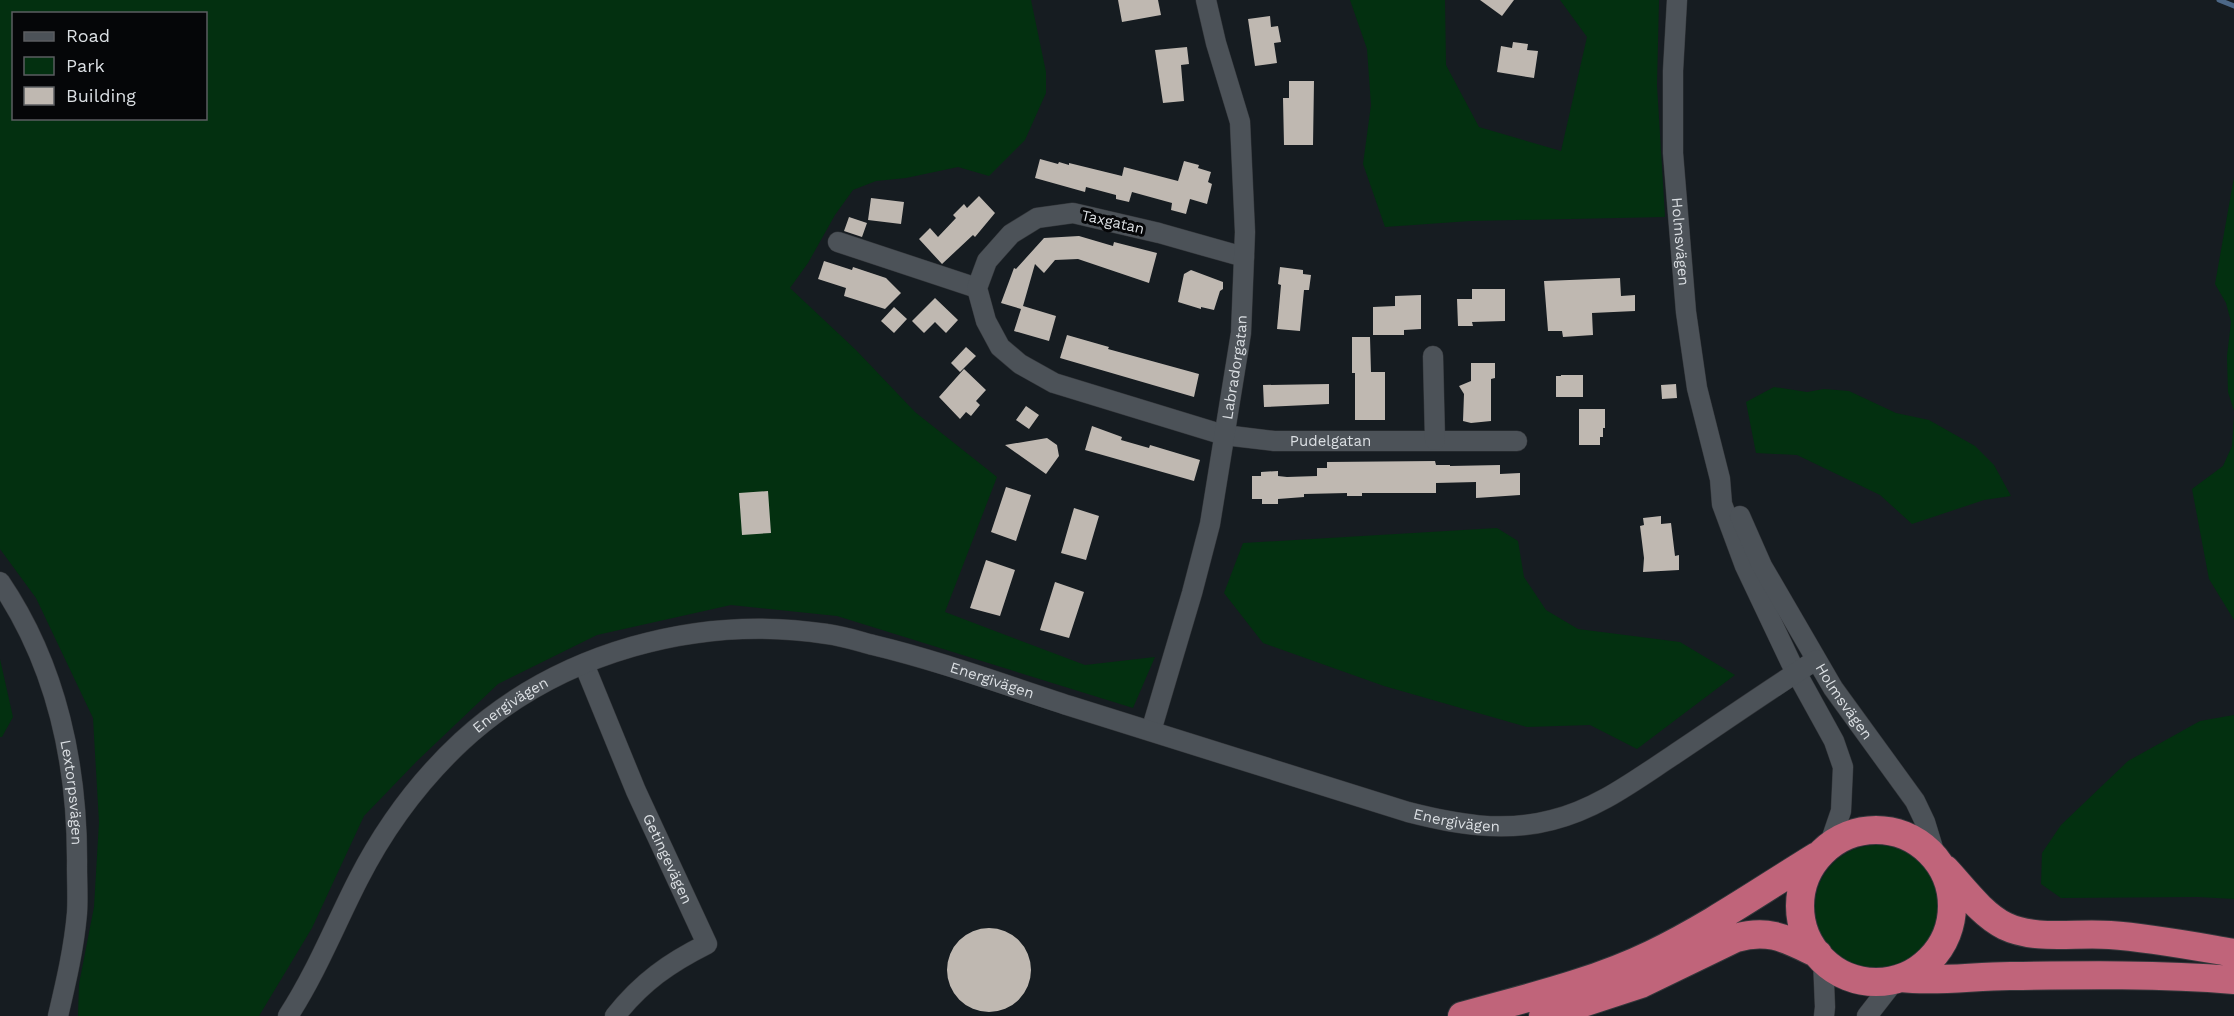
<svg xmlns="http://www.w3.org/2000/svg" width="2234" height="1016" font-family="'Work Sans',sans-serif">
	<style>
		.green { fill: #033010; fill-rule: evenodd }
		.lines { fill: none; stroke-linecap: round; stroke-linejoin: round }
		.stream { stroke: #4c6787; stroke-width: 5 }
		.building { fill: #bfb8b1 }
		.minor-casing { stroke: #33363a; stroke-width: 21 }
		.highway-casing { stroke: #33363a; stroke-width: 30 }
		.minor { stroke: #4c5258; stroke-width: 20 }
		.highway { stroke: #c0647a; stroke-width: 28 }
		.labels { text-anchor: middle; stroke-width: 6; stroke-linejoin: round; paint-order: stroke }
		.street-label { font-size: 15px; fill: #dbdfe3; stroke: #050608 }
	</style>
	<rect width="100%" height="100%" fill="#161c21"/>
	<!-- green -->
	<path class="green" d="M0,0H1031L1046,72V93L1025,140L989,176L958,167L906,178L876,181L853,190L835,215L808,263L790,288L856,350L915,412L997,477L945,612L1085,665L1155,657L1133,708L837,616L731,605L597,635L498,684L417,761L364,816L312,928L259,1016H78L79,984L94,907L99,822L93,718L36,598L0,549ZM14,14H206V118H14Z
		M1350,0H1445L1446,65L1479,127L1561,151L1587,37L1560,0H1659L1657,85L1665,217L1470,221L1385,227L1363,164L1371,105L1367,49Z
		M2234,177V411L2228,392L2227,356L2231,322L2226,303L2215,284Z
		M1774,387L1807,392L1824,389L1849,391L1896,413L1929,420L1975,446L1994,465L2011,496L1984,500L1912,524L1880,495L1797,455L1756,453L1746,402Z
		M2234,415V620L2209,579L2192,489L2223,466L2232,446Z
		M1497,528L1518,541L1524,577L1546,610L1578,629L1680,642L1735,675L1637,749L1590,725L1527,727L1384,686L1263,643L1224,593L1243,543Z
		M0,659L13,717L2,737H0Z
		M2234,715V899L2198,897L2061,898L2041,884L2042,853L2061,825L2128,761L2200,721Z
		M1815 907a62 62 0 1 1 124 0a62 62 0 1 1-124 0Z"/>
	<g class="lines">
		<!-- stream -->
		<path class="stream" d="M2219,0L2234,6"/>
	</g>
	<!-- building -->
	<path class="building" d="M1118,0H1158L1161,15L1122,22Z
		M1480,0H1514L1502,16Z
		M1270,16L1271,27L1278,26L1281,42L1274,43L1277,63L1255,66L1248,19Z
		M1513,42L1528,44L1527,50L1538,51L1534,78L1497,72L1501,46L1512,48Z
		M1187,47L1189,64L1181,65L1184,101L1163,103L1155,50Z
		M1289,81H1314L1313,145H1284L1283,98H1289Z
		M1040,159L1058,164L1059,162L1069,165V163L1122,176L1124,167L1178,181L1184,161L1199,165L1198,168L1211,172L1208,182L1212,184L1207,204L1190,199L1186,214L1171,210L1172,203L1132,192L1129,202L1116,199V195L1086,187L1085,192L1035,178Z
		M979,196L995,213L975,237L973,235L942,264L919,239L930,228L938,237L956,218L953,215L964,204L967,208Z
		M871,198L904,202L901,224L868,220Z
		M849,217L867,223L862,237L844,231Z
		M1079,236L1113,246L1114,242L1157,253L1149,283L1078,259L1055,260L1044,273L1035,264L1023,306L1056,316L1049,341L1014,331L1021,309L1001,303L1014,268L1016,269L1044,238Z
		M824,261L852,270L853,267L886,278L901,293L885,309L844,296L846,288L818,279Z
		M1280,267L1303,270V274L1311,275L1309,290H1304L1300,331L1277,329L1281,285L1278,284Z
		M1191,270L1223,282V289L1220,291L1214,310L1201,307V309L1178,302L1184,274Z
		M1620,278L1621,296L1635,295V311L1592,313L1593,335L1563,337L1562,331H1548L1544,281Z
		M1472,289H1505V321L1472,322L1473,326H1458L1457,299H1472Z
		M1421,295V329L1404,330V335H1373V307L1395,306V296Z
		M935,298L958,320L946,333L935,322L924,333L912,321Z
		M894,307L907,319L894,333L881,321Z
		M1067,335L1109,347L1108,349L1199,374L1194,397L1060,358Z
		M1352,337H1370L1371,372H1385V420H1355V373H1352Z
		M966,347L976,356L960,372L951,363Z
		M1471,363H1495V378L1491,379V421L1471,423L1463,421L1464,394L1459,386L1471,381Z
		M964,369L986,390L976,401L980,405L971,416L966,412L960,419L939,397Z
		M1561,375H1583V397H1556V376H1561Z
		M1329,384V404L1264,407L1263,385Z
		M1676,384L1677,398L1662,399L1661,385Z
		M1026,406L1039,415L1029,429L1016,420Z
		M1579,409H1605V428H1603V437H1600V445H1579Z
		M1092,426L1122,437L1121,440L1149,448L1150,445L1200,460L1194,481L1085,450Z
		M1047,438L1057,445L1059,456L1046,474L1005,445Z
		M1435,461L1436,465H1450V466L1500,465V474L1520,473V495L1476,498V482L1436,483V493H1362V496H1347V493L1304,494V497L1278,499V504H1262V499H1252V476H1261V472L1278,471V476L1287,477L1317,476V468H1327V462Z
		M1006,487L1031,495L1016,541L991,532Z
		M768,491L771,533L742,535L739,493Z
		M1074,508L1099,516L1086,560L1061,553Z
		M1661,516V524L1671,523L1675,556L1679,555V570L1643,572L1644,558L1640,526L1644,525L1643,518Z
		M986,560L1015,570L1000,616L970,608Z
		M1055,582L1084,592L1069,638L1040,630Z
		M947 970a42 42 0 1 1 84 0a42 42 0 1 1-84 0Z"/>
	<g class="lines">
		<!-- minor casing -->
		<g class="minor-casing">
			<g id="minor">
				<path id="s1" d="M1677,0L1673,71V153L1686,312L1697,388L1720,479L1722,504L1745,566L1791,663L1834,741L1843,767L1841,811L1829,846"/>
				<path d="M838,242L977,288"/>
				<path id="s2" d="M1244,257L1159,233L1073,213L1037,218L1011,234L987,261L977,288L986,321L1000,347L1020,364L1054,383L1224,435L1274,441H1517"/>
				<path d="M1433,356L1435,440"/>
				<path id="s3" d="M1740,516L1762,566L1833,688L1915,801L1925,822L1936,858"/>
				<path id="s4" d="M0,582C57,666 78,767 77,867C77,882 78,898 77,913C74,948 66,982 58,1016"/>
				<path id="s5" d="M584,664L636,791L707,944C669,963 642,982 615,1016"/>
				<path id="s6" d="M1151,731L1192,593L1210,524L1241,333L1245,232L1240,122L1216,43L1206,0"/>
				<path d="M1823,959L1825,1007L1824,1016"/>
				<path id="s7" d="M288,1016C316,973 335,925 358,880C384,829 420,780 462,741C559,652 698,614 827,634C843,636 858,641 873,645C940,661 1005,685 1070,706C1183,741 1295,777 1408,812C1455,824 1503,833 1552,820C1597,809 1634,781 1672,756C1720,724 1767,691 1816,660"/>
				<path d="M1867,1016L1895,980"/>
			</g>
		</g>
		<!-- highway casing -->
		<g class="highway-casing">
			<path id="highway" d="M1800 906a76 76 0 1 1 152 0a76 76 0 1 1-152 0Z
				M1945,869C1963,888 1981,914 2005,926C2036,941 2077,932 2110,935C2152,938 2193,946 2234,953
				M1901,978C1938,982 1974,976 2010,976C2085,975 2160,974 2234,980
				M1462,1016C1526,998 1592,983 1652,954C1710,926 1763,889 1817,856
				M1543,1016L1641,984L1736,938C1770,928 1788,940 1818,954"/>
		</g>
		<!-- minor -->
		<use href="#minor" class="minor"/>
		<!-- highway -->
		<use href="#highway" class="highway"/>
	</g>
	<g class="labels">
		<!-- street labels -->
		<g class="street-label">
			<text transform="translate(1113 222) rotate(13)" y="5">Taxgatan</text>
			<text dy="5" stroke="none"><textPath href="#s1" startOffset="242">Holmsvägen</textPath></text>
			<text dy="5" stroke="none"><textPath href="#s6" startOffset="374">Labradorgatan</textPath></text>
			<text dy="5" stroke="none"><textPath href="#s2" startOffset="722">Pudelgatan</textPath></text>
			<text dy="5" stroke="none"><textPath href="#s7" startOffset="892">Energivägen</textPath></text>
			<text dy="5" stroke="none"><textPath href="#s3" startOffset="213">Holmsvägen</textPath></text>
			<text dy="5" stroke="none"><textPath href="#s7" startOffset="388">Energivägen</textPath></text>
			<text dy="5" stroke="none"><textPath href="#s4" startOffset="225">Lextorpsvägen</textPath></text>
			<text dy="5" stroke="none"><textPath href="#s7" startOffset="1378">Energivägen</textPath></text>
			<text dy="5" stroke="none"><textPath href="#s5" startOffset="212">Getingevägen</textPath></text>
		</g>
	</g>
	<!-- legend -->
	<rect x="12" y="12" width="195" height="108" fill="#050608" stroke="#5b5d60" stroke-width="1.5"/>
	<rect x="24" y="32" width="30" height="9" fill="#4c5258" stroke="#5b5d60" stroke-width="1.5"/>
	<text x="66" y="42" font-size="18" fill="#dbdfe3">Road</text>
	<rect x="24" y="57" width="30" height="18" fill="#033010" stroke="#5b5d60" stroke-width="1.5"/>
	<text x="66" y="72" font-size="18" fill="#dbdfe3">Park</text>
	<rect x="24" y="87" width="30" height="18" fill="#bfb8b1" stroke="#5b5d60" stroke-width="1.5"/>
	<text x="66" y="102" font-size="18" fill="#dbdfe3">Building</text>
</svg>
